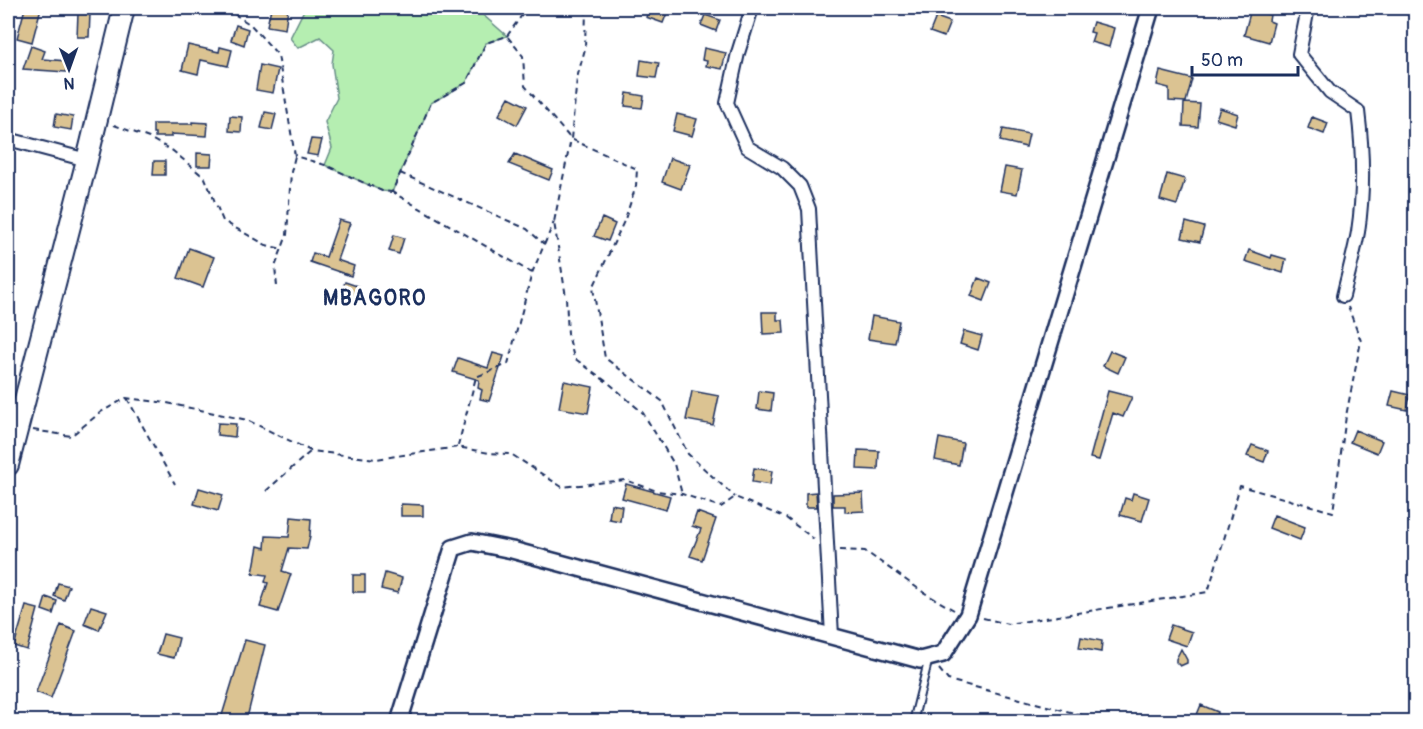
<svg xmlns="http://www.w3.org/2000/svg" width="1423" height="729" font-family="Pangolin,sans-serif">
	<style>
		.green { fill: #b5eeb1; stroke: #688e88; stroke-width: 1.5 }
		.building { fill: #dbc392; stroke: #1b2f5e; stroke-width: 1.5 }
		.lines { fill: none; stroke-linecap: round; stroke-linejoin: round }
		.service-casing { stroke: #1b2f5e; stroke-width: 10 }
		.minor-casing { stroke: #1b2f5e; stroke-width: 16 }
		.tertiary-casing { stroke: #1b2f5e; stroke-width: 20 }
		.primary-casing { stroke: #1b2f5e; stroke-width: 24 }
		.path { stroke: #1b2f5e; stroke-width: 2; stroke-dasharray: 6 4.5; stroke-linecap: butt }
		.service { stroke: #fff; stroke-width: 6 }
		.minor { stroke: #fff; stroke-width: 12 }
		.tertiary { stroke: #fff; stroke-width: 15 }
		.primary { stroke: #fff; stroke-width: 20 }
		.labels { text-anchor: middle; stroke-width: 6; stroke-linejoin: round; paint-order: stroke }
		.district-label { font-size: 21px; font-weight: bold; letter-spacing: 1.5px; fill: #1b2f5e; stroke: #fff }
	</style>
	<rect width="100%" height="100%" fill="#fff"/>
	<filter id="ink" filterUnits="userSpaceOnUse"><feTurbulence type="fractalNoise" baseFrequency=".0167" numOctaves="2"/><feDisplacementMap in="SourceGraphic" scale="12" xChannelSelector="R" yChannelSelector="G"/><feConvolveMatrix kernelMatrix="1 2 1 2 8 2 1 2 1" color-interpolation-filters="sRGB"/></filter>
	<g filter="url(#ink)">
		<!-- green -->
		<path class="green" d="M305,8H475L507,36L486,43L466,83L431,103L392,192L382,191L325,165L332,148L325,122L337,98L332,64L334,50L320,37L298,48L290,38Z"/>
		<!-- building -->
		<path class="building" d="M25,8H41L32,42L17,38Z
			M271,8H288L285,29L267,26Z
			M650,8H669L663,23L646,17Z
			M1251,9L1270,15L1269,21L1274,23L1269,42L1244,35Z
			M78,13L90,14L89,37H77Z
			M705,15L720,20L716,31L701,25Z
			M936,17L950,22L944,37L930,32Z
			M1093,22L1114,28L1109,47L1091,42L1094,33L1090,32Z
			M236,25L248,29L244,45L231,40Z
			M188,45L219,52L220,47L232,50L228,66L201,60L198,74L182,70Z
			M31,46L45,51L42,59L67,61L66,72L23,69Z
			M704,48L726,53L722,69L706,66L707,61L702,60Z
			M641,60L659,63L656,78L639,76Z
			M260,65L278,69L273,93L256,90Z
			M1160,71L1192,79L1186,102L1169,101V88L1157,85Z
			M627,93L644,96L642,108L625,106Z
			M509,97L527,106L517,125L499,115Z
			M1184,103L1200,104L1198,127L1183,126Z
			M1220,108L1238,114L1235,125L1216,119Z
			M265,112L276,114L272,130L261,128Z
			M56,114L73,117L71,130L54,127Z
			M677,114L697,119L692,136L673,131Z
			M230,116L242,117L241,132L229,131Z
			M1312,117L1328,123L1324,134L1308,128Z
			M192,122L208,123L207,136L171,134V137H155V133H153V124H192Z
			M1003,129L1029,134L1026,147L1000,141Z
			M311,139L322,140L318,156L307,154Z
			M197,153L212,154L211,166H197Z
			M515,154L553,170L549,180L509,164Z
			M670,158L690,165L681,189L662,182Z
			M154,161H165V175H153Z
			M1005,167L1022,170L1017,194L1000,191Z
			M1167,174L1185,179L1177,205L1160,200Z
			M602,218L615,224L608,241L594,236Z
			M339,220L350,223L337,260L354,266L351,276L310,262L313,253L326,257Z
			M1186,222L1204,227L1200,242L1182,238Z
			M394,235L404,238L399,254L389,251Z
			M189,248L214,257L203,287L178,278Z
			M1249,250L1271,258L1272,255L1286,259L1283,273L1245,261Z
			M978,278L991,283L984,301L971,296Z
			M345,282L360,287L356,299L341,293Z
			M762,312H777V320H783L784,333L763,334Z
			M872,316L899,321L895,343L868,339Z
			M964,331L982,336L978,350L960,344Z
			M1110,351L1125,357L1118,373L1103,366Z
			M493,353L504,356L489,401L480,399L482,390L478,388L479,380L453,372L458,358L488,368Z
			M564,381L593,387L588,413L559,408Z
			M692,391L719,396L713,425L686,420Z
			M759,391L773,393L771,411L757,409Z
			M1108,391L1132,397L1123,417L1113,413L1099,460L1090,458Z
			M1393,391L1410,395L1407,410L1389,406Z
			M218,423L236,424L235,437L217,435Z
			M1355,430L1382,441L1377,453L1350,442Z
			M939,438L963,443L959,465L935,460Z
			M1252,445L1268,451L1264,462L1247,456Z
			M858,450L879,451L878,470L857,469Z
			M754,468L772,471L770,485L752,482Z
			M626,484L670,496L666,510L622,498Z
			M199,488L223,495L218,511L194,504Z
			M816,492L817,507H806V493Z
			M863,493L864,511L845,512V506H833V494Z
			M1133,493L1149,498L1142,521L1120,515L1125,498L1131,500Z
			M401,504L423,505V516H401Z
			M611,504L622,506L620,521L609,519Z
			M697,512L716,519L702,560L690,556L701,529L692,526Z
			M1274,515L1305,527L1300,540L1269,528Z
			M291,517L311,519L310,536L307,549L289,548L282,571L291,574L278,612L260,607L268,583L265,582L267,575L253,573L258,546L265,548L266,536L289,537Z
			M385,573L402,578L398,593L381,589Z
			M353,575H365V592H353Z
			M58,583L69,586L64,600L54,596Z
			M46,597L57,601L53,614L42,610Z
			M26,606L38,609L27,650L14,646Z
			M91,606L107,611L99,630L84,624Z
			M61,625L76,631L51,698L36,692Z
			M1171,625L1192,632L1187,646L1166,639Z
			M163,634L179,638L174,658L157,654Z
			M1081,637L1102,641L1101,652L1079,648Z
			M245,640L265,645L246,722H220Z
			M1181,649L1187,660V663L1180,666L1176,662V659Z
			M1201,705L1218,712L1214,722H1207L1196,717Z"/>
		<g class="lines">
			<!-- service casing -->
			<g class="service-casing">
				<path id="service" d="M913,722L929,658"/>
			</g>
			<!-- minor casing -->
			<g class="minor-casing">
				<path id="minor" d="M752,8L738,53L727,103L747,147L782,168L800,186L809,209L832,636
					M1308,8L1299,54L1330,92L1358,111C1363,151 1364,192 1358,232C1354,254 1348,275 1343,296
					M8,139L87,160"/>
			</g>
			<!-- tertiary casing -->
			<g class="tertiary-casing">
				<path id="tertiary" d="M399,722L453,548L472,542L512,550L920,660L943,654L968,615L1151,8"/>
			</g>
			<!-- primary casing -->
			<g class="primary-casing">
				<path id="primary" d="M8,465L87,160L124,8"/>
			</g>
			<!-- path -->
			<path class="path" d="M225,8L251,25L278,55L295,156L325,165L382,191L392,192
				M586,8L585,49L577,78L571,139L554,222L566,297L568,334L574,358L611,385L643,413L674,464L682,494
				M507,36L527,8
				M114,125L149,138L173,151L205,178L223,221L266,245L282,249
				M400,173L527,229L544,244
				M532,273L392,192L431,103L466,83L486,43L507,36L523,56L525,86L571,139L637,169L636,186L625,219L593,288L605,358L662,401L688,454L735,497
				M277,286L275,267L287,235L291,172L295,156
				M127,398L175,484
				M33,430L71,436L101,412L126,398L167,403L247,420L311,451L376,459L458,447L489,453L511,454L562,487L625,480L657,491L682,494L721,507L735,497L786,518L814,539
				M458,446L476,377L508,364L532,273L554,222
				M266,491L311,451
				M840,550L865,551L923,592L954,610
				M983,618L1008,624L1208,592L1240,486L1333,512L1346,416L1361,341L1348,307
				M939,669L948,680L1108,722"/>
			<!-- service -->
			<use href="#service" class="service"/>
			<!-- minor -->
			<use href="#minor" class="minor"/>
			<!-- tertiary -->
			<use href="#tertiary" class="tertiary"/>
			<!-- primary -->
			<use href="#primary" class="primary"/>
		</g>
	</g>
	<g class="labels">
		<!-- district labels -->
		<g class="district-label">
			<text x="375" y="305">MBAGORO</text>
		</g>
	</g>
	<!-- margin -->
	<rect width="1423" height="729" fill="none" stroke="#fff" stroke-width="30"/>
	<rect x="15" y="15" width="1393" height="699" fill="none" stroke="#1b2f5e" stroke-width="2" filter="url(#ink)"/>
	<!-- north arrow -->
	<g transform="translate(69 69) rotate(179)" stroke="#ffffff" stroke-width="4.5" paint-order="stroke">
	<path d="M0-4.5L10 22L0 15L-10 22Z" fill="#1b2f5e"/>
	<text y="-9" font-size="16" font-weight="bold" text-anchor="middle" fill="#1b2f5e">N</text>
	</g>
	<!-- scale -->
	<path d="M1192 66v9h106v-9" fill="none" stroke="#1b2f5e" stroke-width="3"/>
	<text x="1201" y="66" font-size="18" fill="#1b2f5e" stroke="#ffffff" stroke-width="4.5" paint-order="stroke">50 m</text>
</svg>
